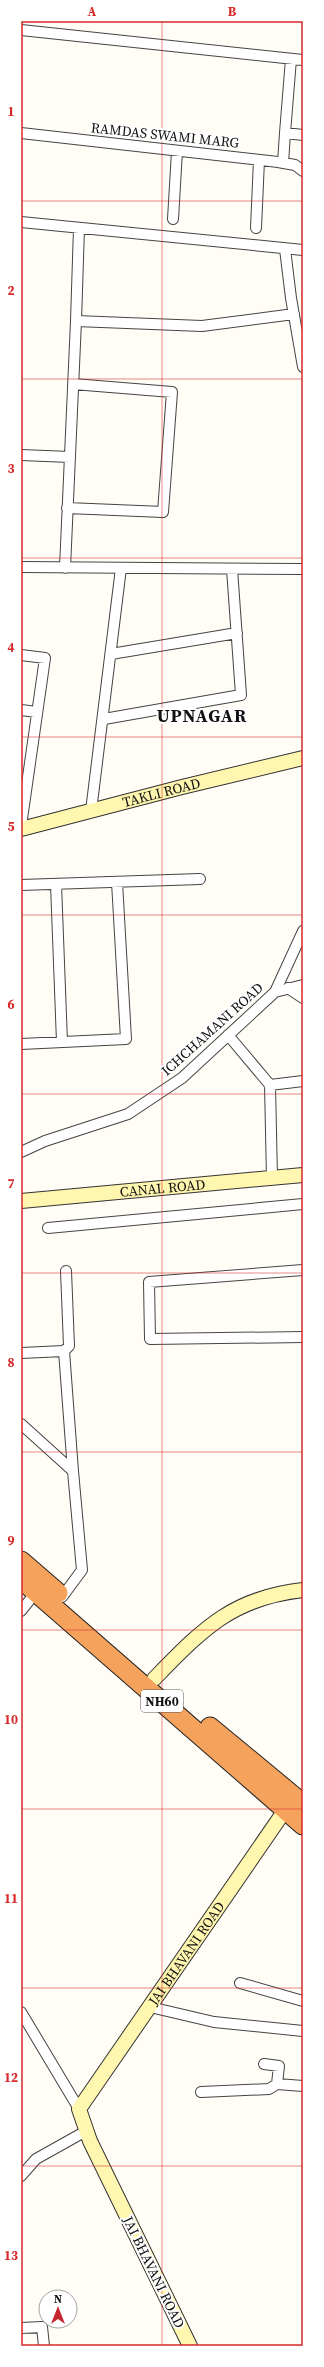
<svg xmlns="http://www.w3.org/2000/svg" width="324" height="2367" font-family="'Source Serif 4',serif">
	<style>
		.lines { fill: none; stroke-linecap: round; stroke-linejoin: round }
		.street-casing { stroke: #444; stroke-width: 12 }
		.secondary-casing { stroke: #333; stroke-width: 16 }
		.highway-casing { stroke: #222; stroke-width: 21 }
		.street { stroke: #fff; stroke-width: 10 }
		.secondary { stroke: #fff6b0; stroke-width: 14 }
		.highway { stroke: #f5a25d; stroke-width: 19 }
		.grid { fill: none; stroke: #d62828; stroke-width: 1; stroke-opacity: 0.55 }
		.labels { text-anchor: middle; stroke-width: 4; stroke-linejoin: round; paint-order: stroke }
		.shield { fill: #fff; stroke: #585858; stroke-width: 1 }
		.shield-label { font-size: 13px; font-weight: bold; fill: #111 }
		.street-label { font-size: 14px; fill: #111; stroke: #fff }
		.district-label { font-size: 18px; font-weight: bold; letter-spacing: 1px; fill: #111; stroke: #fff }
		.neatline { fill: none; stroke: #d62828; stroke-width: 1.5 }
		.grid-label { font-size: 13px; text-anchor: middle; font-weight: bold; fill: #d62828 }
	</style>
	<rect width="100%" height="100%" fill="#fffdf5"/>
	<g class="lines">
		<!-- street casing -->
		<g class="street-casing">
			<path id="street" d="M21,30L303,60
				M291,59L285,133L303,135
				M21,133L278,162L295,165L303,171
				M283,163L285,133
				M173,219L177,151
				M21,222L303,250
				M79,228L76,321L202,326L294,314
				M256,228L259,160
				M285,249L291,298L303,367
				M21,455L70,457
				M67,508L163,512L172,392L73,384
				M21,567L303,569
				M65,568L76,321
				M111,654L237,633
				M21,655L45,658L21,826
				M21,710L37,712
				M104,719L241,695L232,569
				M91,811L121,568
				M56,884L62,1042
				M21,885L200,879
				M288,988L303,998
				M275,992L303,985
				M228,1035L270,1085L272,1178
				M21,1044L126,1039L117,882
				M270,1085L303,1081
				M21,1152L45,1141L128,1114L182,1078L275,992L303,931
				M48,1228L303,1204
				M303,1270L149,1282L150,1339L303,1337
				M64,1351L69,1346L66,1271
				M21,1353L64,1351L73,1471
				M21,1424L73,1471L82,1570L62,1597
				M21,1611L36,1592
				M240,1983L303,2001
				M150,2007L214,2022L303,2031
				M21,2012L79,2109
				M264,2064L279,2066L277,2084
				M201,2092L269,2089L277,2084L303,2086
				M21,2176L36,2159L86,2131
				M21,2328L42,2327L44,2346"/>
		</g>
		<!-- secondary casing -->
		<g class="secondary-casing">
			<g id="secondary">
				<path id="s1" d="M21,829L182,787L303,758"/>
				<path id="s2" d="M21,1201L303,1175"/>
				<path d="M154,1679C202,1630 231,1598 303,1590"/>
				<path id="s3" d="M190,2346L90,2141L79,2109L290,1803"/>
			</g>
		</g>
		<!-- highway casing -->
		<g class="highway-casing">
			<path id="highway" d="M21,1561L58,1593
				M21,1579L303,1825
				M210,1727L303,1804"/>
		</g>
		<!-- street -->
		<use href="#street" class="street"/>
		<!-- secondary -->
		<use href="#secondary" class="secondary"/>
		<!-- highway -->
		<use href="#highway" class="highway"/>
	</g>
	<!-- grid -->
	<path class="grid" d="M162,21V2346M21,201H303M21,379H303M21,558H303M21,737H303M21,915H303M21,1094H303M21,1273H303M21,1452H303M21,1630H303M21,1809H303M21,1988H303M21,2166H303"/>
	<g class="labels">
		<!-- shield labels -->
		<rect class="shield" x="141" y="1690" width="42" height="22" rx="3"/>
		<g class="shield-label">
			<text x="162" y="1706">NH60</text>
		</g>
		<!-- street labels -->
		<g class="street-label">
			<text transform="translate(165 135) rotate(6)" y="5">RAMDAS SWAMI MARG</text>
			<text dy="5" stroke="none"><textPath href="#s1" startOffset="145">TAKLI ROAD</textPath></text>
			<text transform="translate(212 1029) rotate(-42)" y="5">ICHCHAMANI ROAD</text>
			<text dy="5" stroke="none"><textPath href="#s2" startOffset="142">CANAL ROAD</textPath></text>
			<text dy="5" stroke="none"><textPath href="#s3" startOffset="451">JAI BHAVANI ROAD</textPath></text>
			<text transform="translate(154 2272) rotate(64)" y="5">JAI BHAVANI ROAD</text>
		</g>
		<!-- district labels -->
		<g class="district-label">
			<text x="202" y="722">UPNAGAR</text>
		</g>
	</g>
	<!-- border -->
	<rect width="324" height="2367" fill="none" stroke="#ffffff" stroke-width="44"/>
	<!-- north arrow -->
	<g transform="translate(58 2309)"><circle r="19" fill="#ffffff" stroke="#a0a0a0"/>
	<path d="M0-3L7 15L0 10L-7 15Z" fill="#c4262e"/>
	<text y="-6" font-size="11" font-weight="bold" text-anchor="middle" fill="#111111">N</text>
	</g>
	<rect x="22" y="22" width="280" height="2323" class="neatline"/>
	<g class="grid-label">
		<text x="92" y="16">A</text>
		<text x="232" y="16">B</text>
		<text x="11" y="116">1</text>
		<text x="11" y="295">2</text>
		<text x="11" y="473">3</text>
		<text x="11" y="652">4</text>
		<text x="11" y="831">5</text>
		<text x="11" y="1009">6</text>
		<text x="11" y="1188">7</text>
		<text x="11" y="1367">8</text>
		<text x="11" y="1545">9</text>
		<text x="11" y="1724">10</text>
		<text x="11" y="1903">11</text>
		<text x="11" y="2082">12</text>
		<text x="11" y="2260">13</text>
	</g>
</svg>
